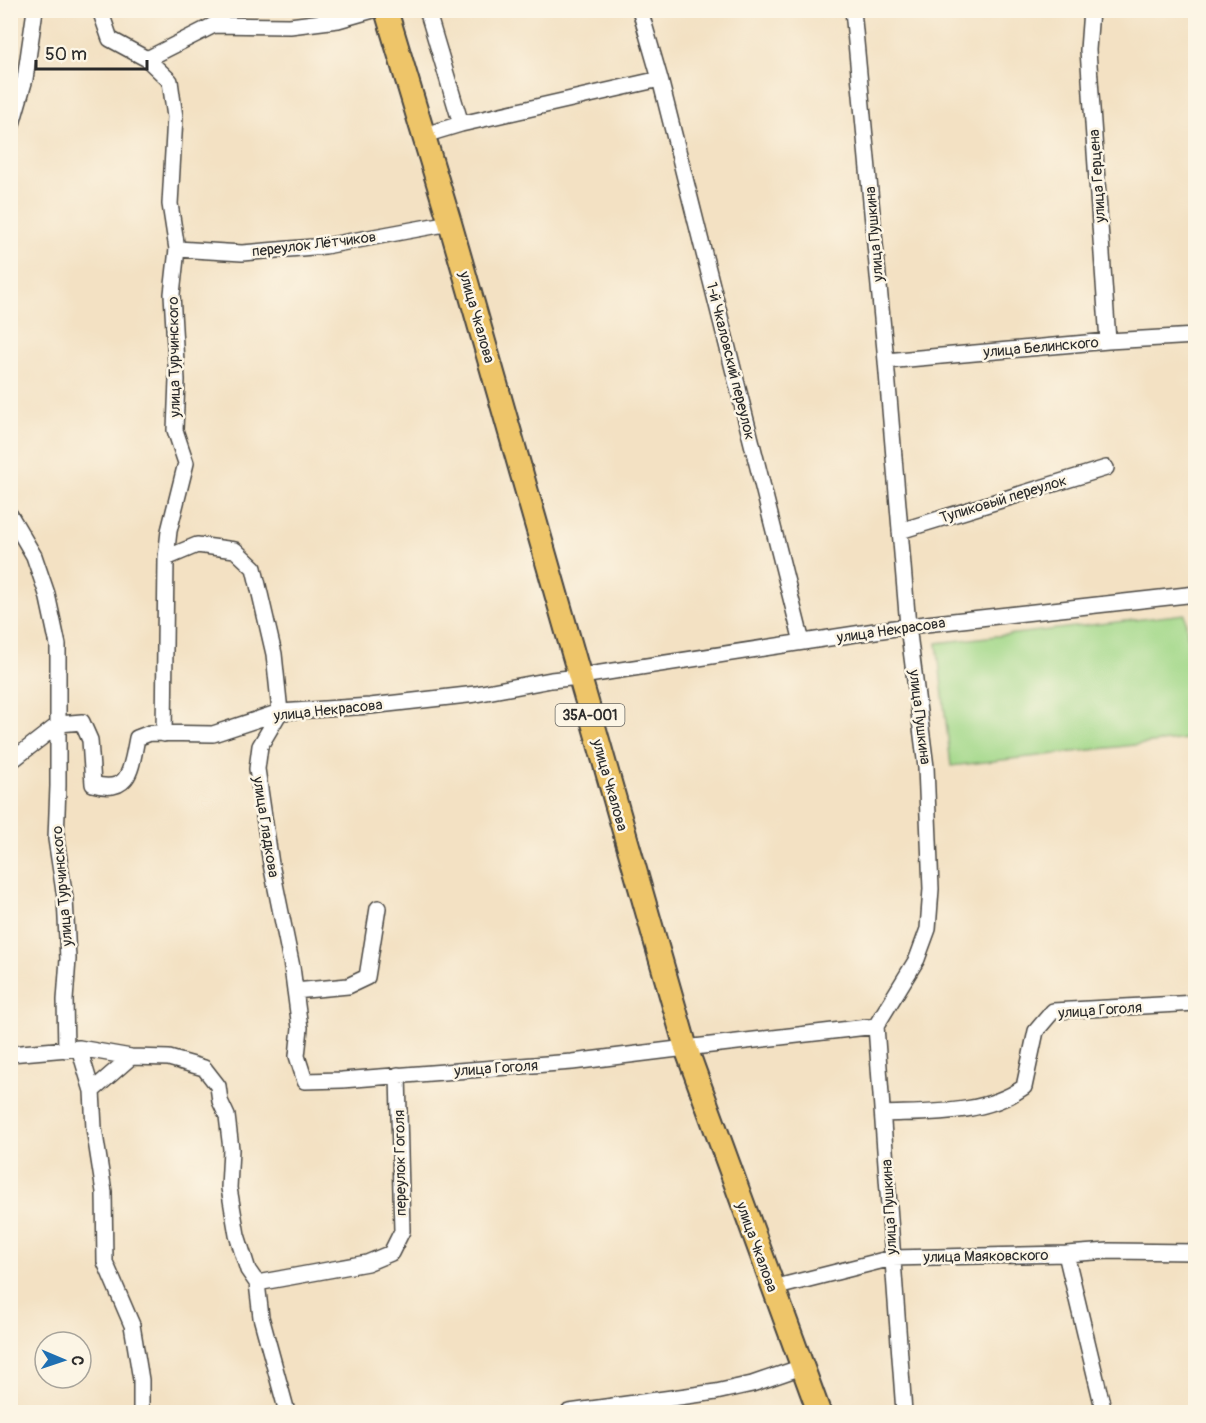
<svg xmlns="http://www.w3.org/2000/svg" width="1206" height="1423" font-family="Pangolin,sans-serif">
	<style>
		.green { fill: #a2d889; stroke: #66825a; stroke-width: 1.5 }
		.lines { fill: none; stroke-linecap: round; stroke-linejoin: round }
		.street-casing { stroke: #494642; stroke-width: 18 }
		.primary-casing { stroke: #494642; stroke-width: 26 }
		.street { stroke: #fff; stroke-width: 15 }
		.primary { stroke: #eec569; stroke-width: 22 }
		.labels { text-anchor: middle; stroke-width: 5; stroke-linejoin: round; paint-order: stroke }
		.shield { fill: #fcf5e5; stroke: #6a6863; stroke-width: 1.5 }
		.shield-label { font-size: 14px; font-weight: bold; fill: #2b2b2b }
		.street-label { font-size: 15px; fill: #2b2b2b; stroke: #fcf5e5 }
	</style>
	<rect width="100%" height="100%" fill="#fcf5e5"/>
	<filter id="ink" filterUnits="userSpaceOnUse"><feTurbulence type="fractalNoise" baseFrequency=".0167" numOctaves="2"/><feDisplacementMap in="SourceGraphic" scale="12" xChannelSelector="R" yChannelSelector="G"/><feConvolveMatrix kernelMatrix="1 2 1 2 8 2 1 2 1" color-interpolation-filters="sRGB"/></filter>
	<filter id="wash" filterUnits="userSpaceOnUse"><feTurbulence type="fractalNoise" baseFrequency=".008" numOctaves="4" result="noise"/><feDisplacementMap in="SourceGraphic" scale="24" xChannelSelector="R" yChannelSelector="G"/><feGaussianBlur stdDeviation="1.35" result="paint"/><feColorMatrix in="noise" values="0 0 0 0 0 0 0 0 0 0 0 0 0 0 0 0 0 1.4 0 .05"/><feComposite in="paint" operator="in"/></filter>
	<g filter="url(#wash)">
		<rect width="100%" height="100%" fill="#f3e1c3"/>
		<!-- green -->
		<path class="green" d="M1185,614L1195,702V738L951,766L937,643Z"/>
	</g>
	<g filter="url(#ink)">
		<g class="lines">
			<!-- street casing -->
			<g class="street-casing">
				<path id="street" d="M100,10L110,39L147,59L170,81L175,117L170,204L177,249L172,294L177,380L175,430L186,463L169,531L166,558L164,734
					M427,10L461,124
					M640,10L660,79L802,642
					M853,10L886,361L908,626L926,767L931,889L928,929L917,959L876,1026L904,1412
					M1091,10L1088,50L1108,341
					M147,59L214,25L290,26L338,20L373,10
					M10,131L25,79L35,10
					M431,133L461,124L660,79
					M177,249L242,253L325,246L450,223
					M886,361L1108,341L1196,336
					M10,515L34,556L47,594L58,645V786L56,839L65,898L68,959L65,1000L66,1050
					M900,531L1106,468
					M166,558L197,545L235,550L254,568L274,654L280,712L260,746L257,769L271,864L292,967L300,1028L297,1056L305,1081L342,1080L572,1062L686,1048
					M588,675L908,626L1196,594
					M10,762L59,724L82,722L90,740L93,784C131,795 131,767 137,738L150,733L213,734L280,712L370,706L476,694L551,680L579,677
					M295,991L348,986L367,977L378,908
					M694,1047L876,1026
					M79,1048L92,1091
					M10,1054L79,1048L131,1057L169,1058L204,1068L218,1086L220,1101L227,1116L231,1149L229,1188L237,1235L248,1270L257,1283L261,1317L287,1412
					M131,1057L92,1091L94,1128L104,1192L105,1262L132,1325L141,1380V1412
					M883,1114C930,1112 985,1115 1024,1087L1036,1031L1053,1011L1196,1003
					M1066,1254L1104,1412
					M257,1283L367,1263L391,1253L402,1231L398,1075
					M781,1286L892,1258L1066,1254L1109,1251L1196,1252
					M569,1412L716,1392L752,1384L802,1367"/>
			</g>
			<!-- primary casing -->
			<g class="primary-casing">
				<path id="primary" d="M386,10L450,223L686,1048L819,1412"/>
			</g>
			<!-- street -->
			<use href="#street" class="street"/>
			<!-- primary -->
			<use href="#primary" class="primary"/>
		</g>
	</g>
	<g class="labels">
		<!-- shield labels -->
		<rect class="shield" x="555.5" y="704" width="69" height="22" rx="4.5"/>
		<g class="shield-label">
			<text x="590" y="720">35А-001</text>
		</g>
		<!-- street labels -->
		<g class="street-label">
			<text transform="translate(1097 176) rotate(-94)" y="5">улица Герцена</text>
			<text transform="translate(874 234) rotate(-95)" y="5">улица Пушкина</text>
			<text transform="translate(314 244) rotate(-7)" y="5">переулок Лётчиков</text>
			<text transform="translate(477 317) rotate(74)" y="5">улица Чкалова</text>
			<text transform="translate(1041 347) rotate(-5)" y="5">улица Белинского</text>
			<text transform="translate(174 357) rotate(-91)" y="5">улица Турчинского</text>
			<text transform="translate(731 361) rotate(76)" y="5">1-й Чкаловский переулок</text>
			<text transform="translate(1003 499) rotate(-17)" y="5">Тупиковый переулок</text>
			<text transform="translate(891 630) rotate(-8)" y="5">улица Некрасова</text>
			<text transform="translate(328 710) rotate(-6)" y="5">улица Некрасова</text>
			<text transform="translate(920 717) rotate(83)" y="5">улица Пушкина</text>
			<text transform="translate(610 785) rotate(74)" y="5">улица Чкалова</text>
			<text transform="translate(266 827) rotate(81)" y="5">улица Гладкова</text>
			<text transform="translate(62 886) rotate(-95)" y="5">улица Турчинского</text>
			<text transform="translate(1100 1010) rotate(-4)" y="5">улица Гоголя</text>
			<text transform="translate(496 1068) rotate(-4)" y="5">улица Гоголя</text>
			<text transform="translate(400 1163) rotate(-91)" y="5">переулок Гоголя</text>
			<text transform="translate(889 1207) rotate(-93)" y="5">улица Пушкина</text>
			<text transform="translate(757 1247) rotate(70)" y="5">улица Чкалова</text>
			<text transform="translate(986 1256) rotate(-1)" y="5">улица Маяковского</text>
		</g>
	</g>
	<!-- margin -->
	<rect width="1206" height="1423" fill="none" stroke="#fcf5e5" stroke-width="36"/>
	<!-- north arrow -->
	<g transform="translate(63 1360) rotate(92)"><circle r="28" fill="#fcf5e5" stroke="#a8a49b" stroke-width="1.5"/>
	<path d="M0-4.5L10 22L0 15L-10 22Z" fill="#1f6fb2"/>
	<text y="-9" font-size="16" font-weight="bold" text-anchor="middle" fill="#2b2b2b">С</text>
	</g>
	<!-- scale -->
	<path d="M36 60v9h111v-9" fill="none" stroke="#2b2b2b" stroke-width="3"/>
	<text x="45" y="60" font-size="18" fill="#2b2b2b" stroke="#fcf5e5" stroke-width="4.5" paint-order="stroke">50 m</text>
</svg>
